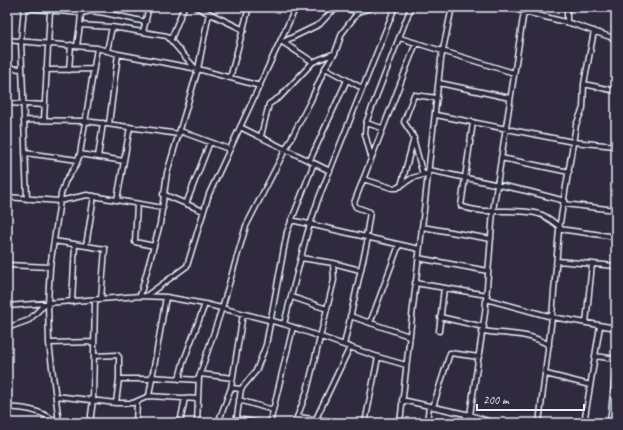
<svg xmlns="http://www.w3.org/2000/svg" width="623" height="430" font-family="Caveat,sans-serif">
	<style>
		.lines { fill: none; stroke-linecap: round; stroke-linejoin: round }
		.minor-casing { stroke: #e8f1f8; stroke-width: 7 }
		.minor { stroke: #2f2a3d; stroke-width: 4 }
	</style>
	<rect width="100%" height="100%" fill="#2f2a3d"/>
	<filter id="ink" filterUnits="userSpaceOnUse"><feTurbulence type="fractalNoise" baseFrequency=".025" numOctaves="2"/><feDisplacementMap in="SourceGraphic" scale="8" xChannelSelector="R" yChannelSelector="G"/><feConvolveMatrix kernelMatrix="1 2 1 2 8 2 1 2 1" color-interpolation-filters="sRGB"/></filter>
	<g filter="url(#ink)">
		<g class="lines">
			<!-- minor casing -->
			<g class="minor-casing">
				<path id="minor" d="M24,7L21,41L27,199
					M196,7L244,30
					M506,7L573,24L616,39
					M567,7V23
					M24,8L81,13L80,25L112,27L167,36L195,68
					M81,13L91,11L105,13L146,22
					M143,32L149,7
					M400,38L514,73
					M171,39L184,7
					M7,40L97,48L118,54L198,69L260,86
					M281,41L313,62
					M283,42L320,24L331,12L341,7L358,12L374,7
					M77,46L80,25
					M107,51L112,27
					M7,68L22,69
					M325,68L362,88
					M46,70L94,69
					M69,70L71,45
					M230,78L249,7
					M439,83L510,98
					M584,84L616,91
					M7,103L45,105
					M436,115L573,142L616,146
					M24,120L85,121L179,134
					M44,120L50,10
					M473,122L461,206C485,216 514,207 539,214C547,216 553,222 560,227
					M366,123L382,128
					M109,124L118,54
					M240,127L330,171
					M180,131L229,149
					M261,136L269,104L280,97L313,62L335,53L342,33L362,7
					M25,153L78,160
					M80,154L124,161
					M371,156L365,134L366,123L411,7
					M98,157L103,123
					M501,158L569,172
					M310,160L347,80
					M429,170L527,191L565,201
					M423,175L412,134L404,122L414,95L437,98
					M363,179L392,188H397L412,178L426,174
					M401,186L414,138
					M163,194L203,211
					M7,197L59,201L87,195L163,208
					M117,200L130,127
					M137,204L135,242L154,246
					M186,204L210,142
					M564,204L616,210
					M7,207L8,197
					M291,220L419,249
					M422,227L491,239
					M559,229L616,237
					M366,237L370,212L356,207L354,203L416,43
					M54,241L105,249L101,299
					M86,246L94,196
					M301,258L333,263L360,270
					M418,258L488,271
					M557,261L616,266
					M7,265L50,267
					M415,283L487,295
					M140,296L160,224L167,173L198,69L209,13
					M146,296L187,266L209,194L296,7
					M292,297L327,309
					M486,299L552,317L616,328
					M72,302L75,244
					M7,306L140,296L166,297L205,304L284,324L378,357L406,365
					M350,316L409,336
					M440,317L484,327
					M370,323L399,245
					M586,323L592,264
					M284,324L307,234L318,200L395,7
					M7,328L29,320L45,304
					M439,331L444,288
					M483,331C507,335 528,332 549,345
					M49,343L94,342
					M344,345L368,238
					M94,356L117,355L119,357V379L116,403
					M595,356L616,359
					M200,374L233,378
					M546,374L590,385
					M151,377L199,380
					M119,379H151
					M179,379L183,363L205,304
					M241,389L231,388L243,314
					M56,396L116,403H133L149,396L198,399
					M149,396L166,297
					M239,400L273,410
					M402,400L470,415L494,423
					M433,407L450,353L479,357
					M7,408C26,407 42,411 58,423
					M470,415L485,313L493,211L524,11
					M297,417L344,423
					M236,419L260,423
					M59,423L49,343L48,303L50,267L61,194L65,182L76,165L80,154L97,48
					M90,423L93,400L95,300
					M136,423L137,402
					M180,423L185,398
					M197,423L199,377L222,308L246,226L311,100L325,68L335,53
					M218,423L231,388
					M236,423L241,389L256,371L266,345L287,232L314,163
					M270,423L293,327
					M295,423L307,391L334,280L333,263
					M314,423L350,347
					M365,423L378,357
					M400,423L441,59L452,7
					M427,423L429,406
					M465,423L466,414
					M539,423L552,317L559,229L576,125L583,108L584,84L594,31
					M584,423L600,326
					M610,423L616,364"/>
			</g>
			<!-- minor -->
			<use href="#minor" class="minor"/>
		</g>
	</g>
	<!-- margin -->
	<rect width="623" height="430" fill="none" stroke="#2f2a3d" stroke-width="24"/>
	<rect x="12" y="12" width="599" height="406" fill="none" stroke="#e8f1f8" stroke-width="1.5" filter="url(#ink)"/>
	<!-- scale -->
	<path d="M477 404v6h107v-6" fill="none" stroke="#e8f1f8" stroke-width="2"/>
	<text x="483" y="404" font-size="12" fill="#e8f1f8" stroke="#2f2a3d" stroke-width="3" paint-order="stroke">200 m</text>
</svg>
